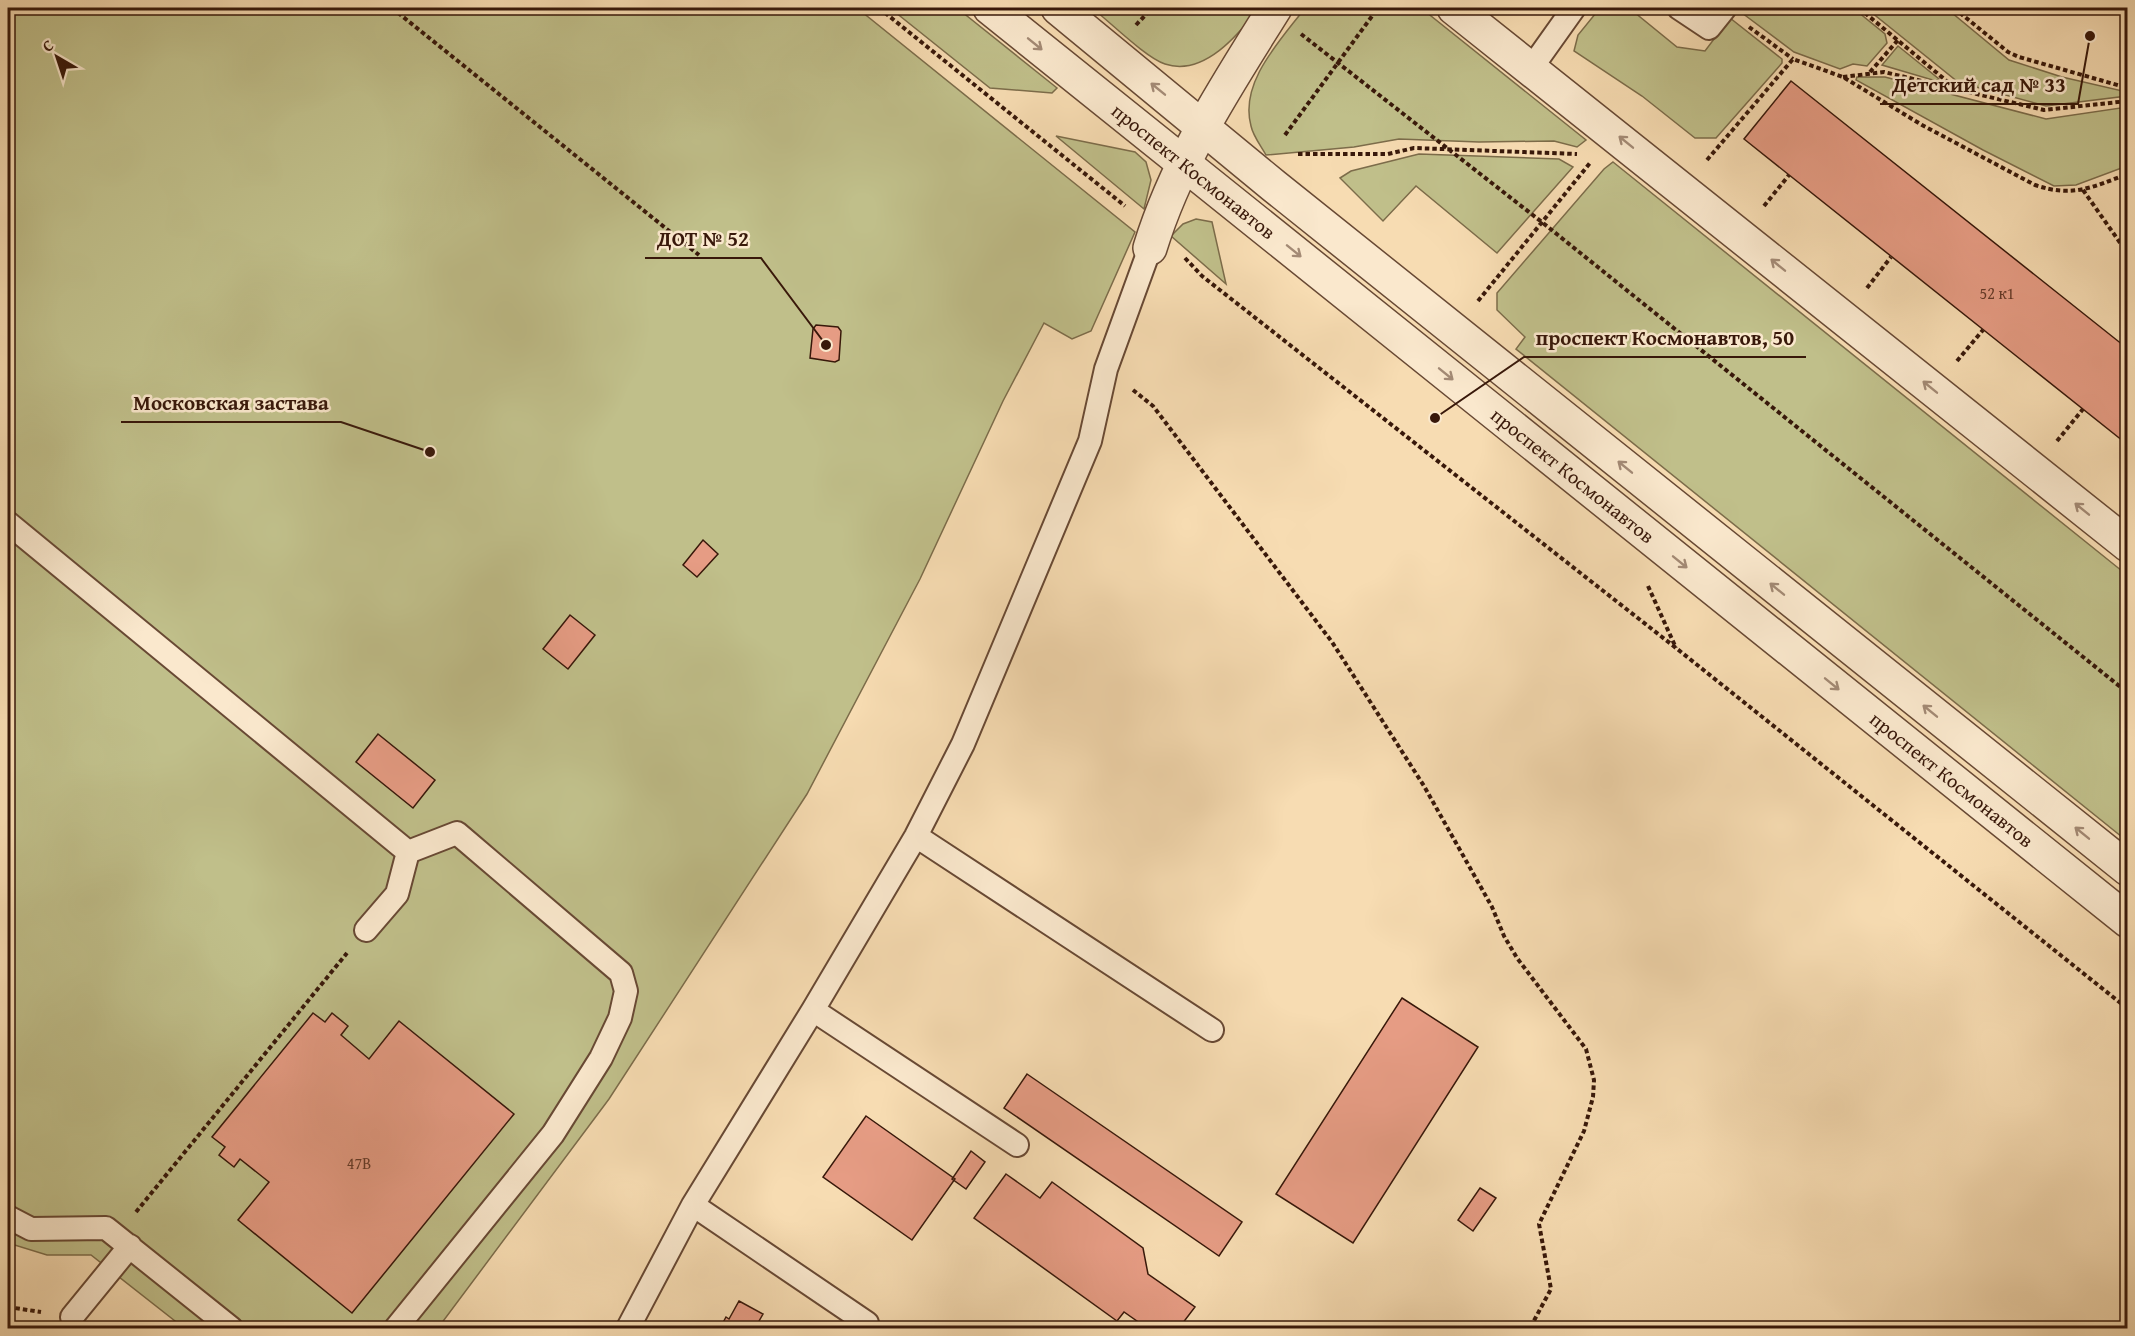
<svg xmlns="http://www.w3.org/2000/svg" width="2135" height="1336" font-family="'Gentium Book Plus',serif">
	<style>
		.green { fill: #c0bf8a; stroke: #7c6c4a; stroke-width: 1.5 }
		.building { fill: #e69c84; stroke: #38180a; stroke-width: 1.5 }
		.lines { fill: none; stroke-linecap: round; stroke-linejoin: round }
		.service-casing { stroke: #684934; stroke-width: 26 }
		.minor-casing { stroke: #684934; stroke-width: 36 }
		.tertiary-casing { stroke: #684934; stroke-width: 36 }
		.path { stroke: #38180a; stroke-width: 4; stroke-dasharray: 4.5 3; stroke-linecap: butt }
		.service { stroke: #fae8cd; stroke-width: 22 }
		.minor { stroke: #fae8cd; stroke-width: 33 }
		.tertiary { stroke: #fae8cd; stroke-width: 33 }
		.oneway { stroke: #a38a75 }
		.labels { text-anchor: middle; stroke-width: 5; stroke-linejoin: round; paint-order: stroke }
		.number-label { font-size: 16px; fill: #643928 }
		.street-label { font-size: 20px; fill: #38180a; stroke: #fae8cd }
		.leader { fill: none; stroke: #38180a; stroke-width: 2 }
		.callout-dot { fill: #38180a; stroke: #fae8cd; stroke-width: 2 }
		.callout-label { font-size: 21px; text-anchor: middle; font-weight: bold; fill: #38180a; stroke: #fae8cd; stroke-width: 5; stroke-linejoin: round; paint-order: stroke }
	</style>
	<rect width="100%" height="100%" fill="#f7dcb2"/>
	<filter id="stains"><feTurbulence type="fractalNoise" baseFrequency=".00333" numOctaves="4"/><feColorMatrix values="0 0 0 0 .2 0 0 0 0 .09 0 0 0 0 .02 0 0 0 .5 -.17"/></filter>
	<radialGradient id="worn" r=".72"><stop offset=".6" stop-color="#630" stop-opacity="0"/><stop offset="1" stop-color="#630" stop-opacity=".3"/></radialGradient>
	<!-- green -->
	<path class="green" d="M8,8H857L1135,232L1091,331L1072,339L1044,323L1003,401L920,579L807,794L609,1099L438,1328H184L91,1255H47L8,1243Z
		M890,8H957L1057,88L1052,93L990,88Z
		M1092,8H1259C1239,34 1204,77 1165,64C1146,58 1109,21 1092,8Z
		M1305,8H1421L1586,140L1577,147L1554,141L1479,142L1399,139L1354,147L1266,155C1261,146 1253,136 1251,126C1239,82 1281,40 1305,8Z
		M1600,8H1629L1677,47L1705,51L1730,18L1782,59V63L1716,138H1695L1642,96L1574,51L1578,35Z
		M1741,8H1853L1885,34L1887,43L1867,66L1853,64L1840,69L1794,52L1742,13L1739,11Z
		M1866,8H1946L2009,60L2062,77L2127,92V96L2046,106L1958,82Z
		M1898,46L1939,79L1936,81L1882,65Z
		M1857,77H1885L2046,119L2127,107V166L2076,185L2054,186L1983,150L1856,80Z
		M1056,136L1135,152L1146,162L1151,180L1144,209Z
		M1419,154L1559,159L1573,167L1497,253L1416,186L1383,221L1340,178L1351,171Z
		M1613,162L2127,575V841L1516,349L1525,337L1497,310V293L1604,169Z
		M1196,219L1212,222L1226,284L1171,236L1183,224Z"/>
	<!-- building -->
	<path class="building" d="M1791,81L2128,349V445L1744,139Z
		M816,325L838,327L841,331L839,360L835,362L810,358L813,329Z
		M703,540L718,554L697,577L683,565Z
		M570,615L595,635L568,669L543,649Z
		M378,734L435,780L413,808L356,762Z
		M1402,998L1478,1047L1353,1243L1276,1194Z
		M313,1013L325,1022L332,1013L348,1026L341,1035L369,1059L399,1021L514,1114L352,1313L238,1220L269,1182L240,1159L234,1167L219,1155L225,1147L212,1137Z
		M1027,1074L1242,1222L1219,1256L1004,1108Z
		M866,1116L955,1179L912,1240L823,1177Z
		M971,1151L985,1162L966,1189L952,1179Z
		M1006,1174L1040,1198L1052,1182L1143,1248L1148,1274L1195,1307L1179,1328H1147L1124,1312L1117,1321L974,1218Z
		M1480,1188L1496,1198L1473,1231L1458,1220Z
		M739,1301L763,1314L755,1328H720L726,1317L729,1319Z"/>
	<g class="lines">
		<!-- service casing -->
		<g class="service-casing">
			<path id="service" d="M1679,8L1709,28L1725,8
				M1532,67L1574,8
				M8,523L408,852L457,833L621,973L626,991L620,1018L601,1058L553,1134L396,1328
				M916,836L1212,1030
				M366,930L397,894L408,852
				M813,1010L1017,1145
				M693,1205L867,1323
				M8,1217L31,1229L106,1228L231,1328
				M72,1317L130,1246
				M628,1328L693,1205L813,1010L916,836L963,744L1090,441L1106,369L1150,248"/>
		</g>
		<!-- minor casing -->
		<g class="minor-casing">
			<path id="minor" d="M1454,8L2128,545
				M1150,248C1177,160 1227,85 1275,8"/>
		</g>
		<!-- tertiary casing -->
		<g class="tertiary-casing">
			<g id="tertiary">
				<path id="s1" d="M990,8L2128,921"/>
				<path d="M1058,8L1274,186L2128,869"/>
			</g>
		</g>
		<!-- path -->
		<path class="path" d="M392,8L699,255
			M879,8L1125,206
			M1859,8L1955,88
			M1954,8L2008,52L2019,57L2128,88
			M1136,25L1152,8
			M1749,27L1793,59
			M1301,34L1543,223L2128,693
			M1870,72L1898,40
			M1843,77L1884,72L2044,110L2128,101
			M1285,135L1378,8
			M1298,154H1388L1414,148L1577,154
			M1707,160L1793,59L1843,77L1922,125L2035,185C2073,198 2092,187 2128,174
			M2083,190L2128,254
			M1764,206L1789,175
			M1185,258L1202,276L1676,648L2128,1009
			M1867,288L1891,257
			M1478,301L1590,163
			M1957,361L1983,330
			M1133,390L1153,406L1332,642L1424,786L1492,907L1504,936L1517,958L1586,1049L1594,1080L1593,1097L1584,1131L1539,1224L1551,1289L1530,1328
			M2057,441L2083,409
			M1648,586L1676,648
			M136,1212L347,953
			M8,1307L41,1312
			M108,1324L121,1328"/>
		<!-- service -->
		<use href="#service" class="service"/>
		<!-- minor -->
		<use href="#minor" class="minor"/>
		<!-- tertiary -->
		<use href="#tertiary" class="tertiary"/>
	</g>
	<!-- one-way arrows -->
	<defs><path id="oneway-shaft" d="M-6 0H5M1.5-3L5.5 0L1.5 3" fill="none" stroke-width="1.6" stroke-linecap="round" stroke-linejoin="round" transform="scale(1.5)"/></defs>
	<g class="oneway">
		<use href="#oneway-shaft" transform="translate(1035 44) rotate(39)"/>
		<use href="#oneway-shaft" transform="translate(1158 89) rotate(-141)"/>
		<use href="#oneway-shaft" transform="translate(1626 142) rotate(-141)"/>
		<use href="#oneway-shaft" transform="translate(1294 251) rotate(39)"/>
		<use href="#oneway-shaft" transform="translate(1778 265) rotate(-141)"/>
		<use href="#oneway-shaft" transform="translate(1446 374) rotate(39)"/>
		<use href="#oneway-shaft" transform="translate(1930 387) rotate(-141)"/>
		<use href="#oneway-shaft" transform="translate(1625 467) rotate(-141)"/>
		<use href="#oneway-shaft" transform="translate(2082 509) rotate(-141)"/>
		<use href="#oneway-shaft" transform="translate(1680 562) rotate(39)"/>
		<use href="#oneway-shaft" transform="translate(1777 589) rotate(-141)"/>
		<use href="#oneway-shaft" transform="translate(1832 684) rotate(39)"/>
		<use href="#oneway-shaft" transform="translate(1930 711) rotate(-141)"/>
		<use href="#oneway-shaft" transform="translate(2082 833) rotate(-141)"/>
	</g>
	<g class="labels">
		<!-- number labels -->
		<g class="number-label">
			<text x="1997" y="299">52 к1</text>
			<text x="359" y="1169">47В</text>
		</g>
		<!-- street labels -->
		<g class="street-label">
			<text dy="7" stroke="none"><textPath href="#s1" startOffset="261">проспект Космонавтов</textPath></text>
			<text dy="7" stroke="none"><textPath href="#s1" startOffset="747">проспект Космонавтов</textPath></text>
			<text dy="7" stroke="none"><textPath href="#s1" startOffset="1233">проспект Космонавтов</textPath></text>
		</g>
	</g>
	<!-- callouts -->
	<path class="leader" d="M2090 36L2078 104H1880M826 345L761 258H645M1435 418L1524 357H1806M430 452L341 422H121"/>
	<g class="callout-dot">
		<circle cx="2090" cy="36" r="6"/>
		<circle cx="826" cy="345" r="6"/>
		<circle cx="1435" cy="418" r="6"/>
		<circle cx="430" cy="452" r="6"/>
	</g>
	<g class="callout-label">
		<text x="1979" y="92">Детский сад № 33</text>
		<text x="703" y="246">ДОТ № 52</text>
		<text x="1665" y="345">проспект Космонавтов, 50</text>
		<text x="231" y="410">Московская застава</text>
	</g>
	<!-- margin -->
	<rect width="2135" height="1336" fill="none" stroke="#f7dcb2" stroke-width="30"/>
	<rect x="9" y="9" width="2117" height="1318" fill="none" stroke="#38180a" stroke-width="3"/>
	<rect x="15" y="15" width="2105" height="1306" fill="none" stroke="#38180a" stroke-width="1.5"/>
	<!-- north arrow -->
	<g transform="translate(57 57) rotate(321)" stroke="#fae8cd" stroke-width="4.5" paint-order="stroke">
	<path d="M0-4.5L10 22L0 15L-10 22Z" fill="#38180a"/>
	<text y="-9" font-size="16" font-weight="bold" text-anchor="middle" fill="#38180a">С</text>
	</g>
	<rect width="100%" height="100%" filter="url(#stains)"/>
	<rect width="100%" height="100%" fill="url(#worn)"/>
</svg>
